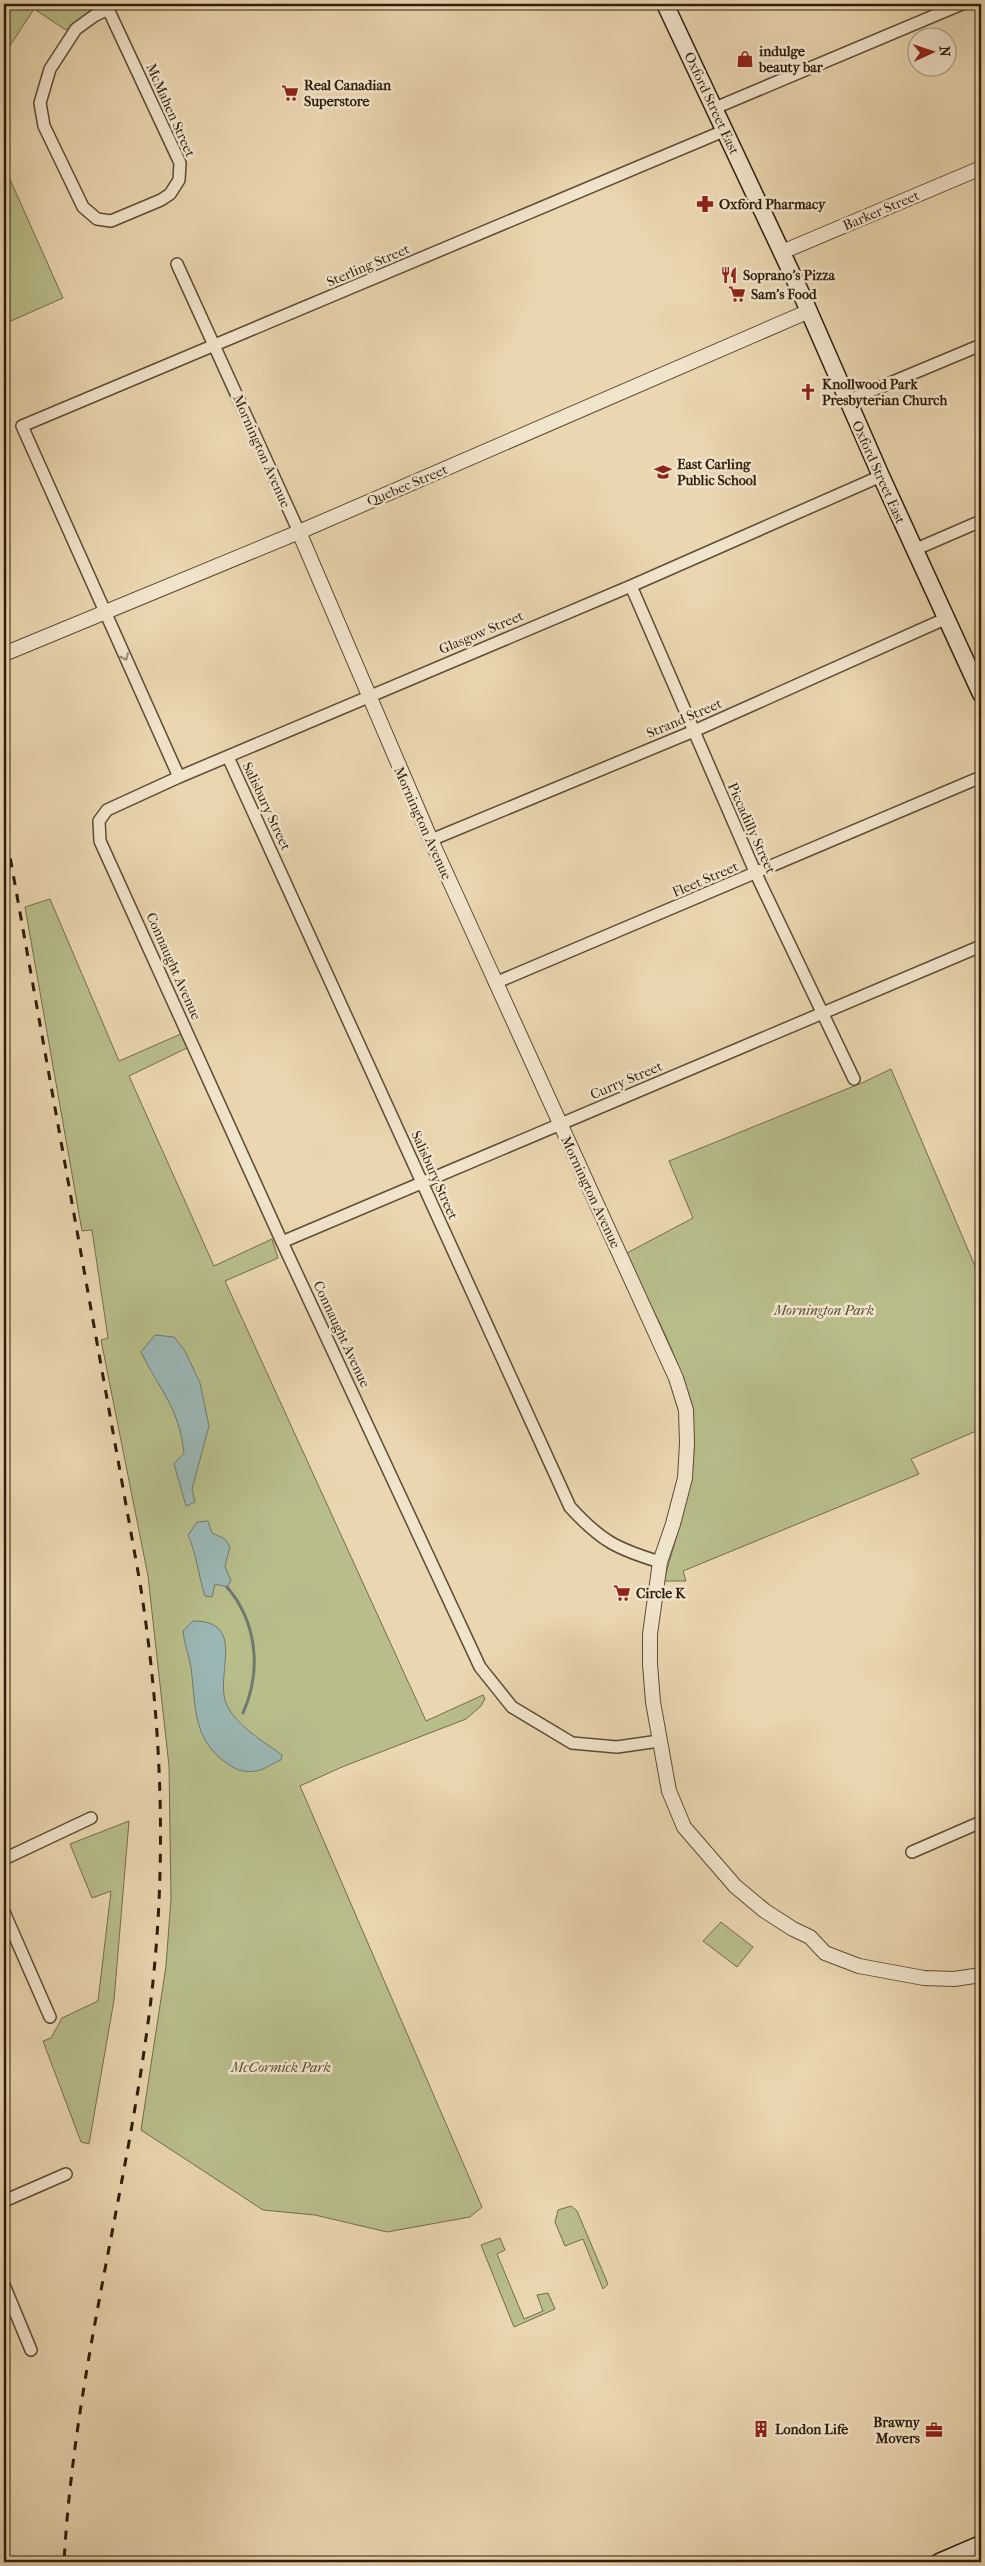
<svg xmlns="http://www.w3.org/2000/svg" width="985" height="2566" font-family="'IM FELL French Canon',serif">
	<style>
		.green { fill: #b8bd8a; stroke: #726e4a }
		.water { fill: #9bb7b5; stroke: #6f7a71 }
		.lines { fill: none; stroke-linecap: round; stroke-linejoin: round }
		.stream { stroke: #6f7a71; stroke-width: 3 }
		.minor-casing { stroke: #5c4c34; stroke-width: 14 }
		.tertiary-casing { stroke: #5c4c34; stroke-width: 16 }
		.secondary-casing { stroke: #2c1e0b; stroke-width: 19 }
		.minor { stroke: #f1e4cc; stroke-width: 11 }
		.tertiary { stroke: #f1e4cc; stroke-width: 14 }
		.secondary { stroke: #f1e4cc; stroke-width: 16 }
		.rail { stroke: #2c1e0b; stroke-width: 3; stroke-dasharray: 9 9; stroke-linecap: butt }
		.oneway { stroke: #988b75 }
		.labels { text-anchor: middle; stroke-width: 5; stroke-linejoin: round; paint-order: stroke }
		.poi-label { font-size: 14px; font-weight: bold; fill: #2c1e0b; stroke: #f1e4cc; text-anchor: start }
		.street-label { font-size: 14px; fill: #2c1e0b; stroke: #f1e4cc }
		.park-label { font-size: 14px; font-style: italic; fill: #564e31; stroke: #f1e4cc }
	</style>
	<rect width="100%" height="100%" fill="#ead6b0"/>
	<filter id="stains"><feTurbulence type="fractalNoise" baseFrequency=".004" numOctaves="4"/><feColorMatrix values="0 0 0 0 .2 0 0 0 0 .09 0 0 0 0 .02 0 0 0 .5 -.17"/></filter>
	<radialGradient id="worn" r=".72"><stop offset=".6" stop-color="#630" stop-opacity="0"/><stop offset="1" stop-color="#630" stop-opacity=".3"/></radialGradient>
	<!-- green -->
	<path class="green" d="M4,4H91L93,8L66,30L34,9L4,55Z
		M4,166L63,298L4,324Z
		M50,899L119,1061L183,1033L189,1047L129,1076L214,1266L272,1239L278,1258L225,1281L426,1721L483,1695L485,1699L481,1706L466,1719L342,1767L300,1786L482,2207L470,2217L387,2232L315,2215L263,2210L141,2130L166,1966L171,1898L169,1766L148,1576L101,1340L108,1338L92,1230L82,1231L25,907Z
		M891,1069L981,1280V1429L911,1459L919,1474L683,1571L686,1581H664C674,1542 693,1490 694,1451C696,1380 655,1316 625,1254L693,1218L669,1161L864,1082Z
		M129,1821L114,2000L89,2144L81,2142L43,2041L51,2038L62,2018L98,2001L111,1891L92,1898L70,1844Z
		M721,1922L753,1947L737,1967L703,1941Z
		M571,2206L577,2211L608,2284L603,2289L583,2239L565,2246L555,2222L558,2210Z
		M500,2238L505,2250L497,2254L524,2319L543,2311L537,2295L548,2293L555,2309L514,2327L481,2245Z"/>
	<!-- water -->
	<path class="water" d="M155,1335L174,1337L185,1351L200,1383L209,1426L192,1489L195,1502L186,1506L174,1464L184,1453C179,1407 160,1391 141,1352Z
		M208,1521L212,1533L225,1539L230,1547L225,1566L231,1581L227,1587L215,1584L212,1597L205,1596C198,1575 197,1555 188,1535L197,1522Z
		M193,1621C247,1621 215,1673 226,1703C235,1725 263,1741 282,1755L281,1760C273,1763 264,1770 256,1771C245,1773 236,1770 228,1764C192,1740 196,1706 191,1668C189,1655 184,1644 183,1631Z"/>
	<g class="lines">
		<!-- stream -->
		<path class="stream" d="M227,1587C257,1622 262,1671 243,1713"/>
		<!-- minor casing -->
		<g class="minor-casing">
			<path id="minor" d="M105,4L108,9L180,163L179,180L170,194L161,200L111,221L97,219L83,207L44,126L40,103L50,69L76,29L94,16L108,9
				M715,108L962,4
				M177,264L299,532
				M847,401L981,345
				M914,550L981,521
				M631,586L756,874L854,1079
				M228,757L570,1507C601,1541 617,1549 660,1562
				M179,777L22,426L726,130
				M431,840L694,731L947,618
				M495,983L981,777
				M282,1242L981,946
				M659,1741L617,1747L572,1743L512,1707L480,1667L282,1242L100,841L99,821L107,810L179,777L631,586L881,476
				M912,1852L981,1822
				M4,1859L91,1818
				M4,1912L50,2017
				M4,2201L66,2174
				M4,2285L31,2350"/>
		</g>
		<!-- tertiary casing -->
		<g class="tertiary-casing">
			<path id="tertiary" d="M782,252L981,168
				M299,532L431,840L676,1378L686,1410L687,1443L685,1478L673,1524L660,1562L650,1634V1664L653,1702L669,1791L684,1827L735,1886L765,1911L793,1929L810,1937L825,1953L859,1966L924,1978L954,1979L981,1975
				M4,654L299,532L807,312"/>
		</g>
		<!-- secondary casing -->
		<g class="secondary-casing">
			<path id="secondary" d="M665,4L800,291L881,476L981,694
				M939,2562L981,2544"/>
		</g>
		<!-- minor -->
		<use href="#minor" class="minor"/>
		<!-- tertiary -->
		<use href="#tertiary" class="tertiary"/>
		<!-- secondary -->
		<use href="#secondary" class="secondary"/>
		<!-- rail -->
		<path class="rail" d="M4,823L140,1583C163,1729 168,1876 148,2023C124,2203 74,2380 64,2562"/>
	</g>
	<!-- one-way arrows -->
	<defs><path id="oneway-chevron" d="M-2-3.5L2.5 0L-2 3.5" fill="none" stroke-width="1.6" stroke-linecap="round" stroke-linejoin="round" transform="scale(1.25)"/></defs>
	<use class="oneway" href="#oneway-chevron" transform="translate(125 657) rotate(66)"/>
	<!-- icons -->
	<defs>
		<g id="shop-bare" transform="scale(1.35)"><path d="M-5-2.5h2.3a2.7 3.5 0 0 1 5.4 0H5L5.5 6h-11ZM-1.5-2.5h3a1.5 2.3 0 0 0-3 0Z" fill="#8f2418" stroke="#f1e4cc" stroke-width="2.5" paint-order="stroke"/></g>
		<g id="supermarket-bare" transform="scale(1.35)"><path d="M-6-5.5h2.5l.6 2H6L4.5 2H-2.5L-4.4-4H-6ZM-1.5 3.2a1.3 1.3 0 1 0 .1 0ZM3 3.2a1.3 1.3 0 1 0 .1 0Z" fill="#8f2418" stroke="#f1e4cc" stroke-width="2.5" paint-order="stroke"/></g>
		<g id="pharmacy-bare" transform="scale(1.35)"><path d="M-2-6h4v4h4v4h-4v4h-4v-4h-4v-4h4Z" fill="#8f2418" stroke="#f1e4cc" stroke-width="2.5" paint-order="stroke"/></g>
		<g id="restaurant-bare" transform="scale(1.35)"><path d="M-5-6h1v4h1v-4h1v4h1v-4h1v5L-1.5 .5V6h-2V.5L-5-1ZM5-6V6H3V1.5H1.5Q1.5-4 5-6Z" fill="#8f2418" stroke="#f1e4cc" stroke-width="2.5" paint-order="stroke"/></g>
		<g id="church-bare" transform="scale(1.35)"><path d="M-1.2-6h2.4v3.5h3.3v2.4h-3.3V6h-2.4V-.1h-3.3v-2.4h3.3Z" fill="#8f2418" stroke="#f1e4cc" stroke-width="2.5" paint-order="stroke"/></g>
		<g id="school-bare" transform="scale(1.35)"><path d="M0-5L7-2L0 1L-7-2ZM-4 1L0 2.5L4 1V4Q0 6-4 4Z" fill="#8f2418" stroke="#f1e4cc" stroke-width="2.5" paint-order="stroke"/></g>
		<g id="building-bare" transform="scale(1.35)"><path d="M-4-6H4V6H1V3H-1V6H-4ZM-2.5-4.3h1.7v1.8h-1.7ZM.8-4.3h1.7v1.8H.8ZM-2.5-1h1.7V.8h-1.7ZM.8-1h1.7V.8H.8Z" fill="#8f2418" stroke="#f1e4cc" stroke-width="2.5" paint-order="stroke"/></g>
		<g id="office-bare" transform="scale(1.35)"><path d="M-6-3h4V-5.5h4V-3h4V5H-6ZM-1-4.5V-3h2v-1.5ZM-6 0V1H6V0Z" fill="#8f2418" stroke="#f1e4cc" stroke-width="2.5" paint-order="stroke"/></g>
	</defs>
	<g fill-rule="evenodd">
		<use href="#shop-bare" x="745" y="59"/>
		<use href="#supermarket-bare" x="290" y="93"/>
		<use href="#pharmacy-bare" x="705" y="204"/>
		<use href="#restaurant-bare" x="729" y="275"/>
		<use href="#supermarket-bare" x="737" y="294"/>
		<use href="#church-bare" x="808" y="392"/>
		<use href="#school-bare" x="663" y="472"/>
		<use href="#supermarket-bare" x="622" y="1593"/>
		<use href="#building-bare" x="761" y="2429"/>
		<use href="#office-bare" x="934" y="2430"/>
	</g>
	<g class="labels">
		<!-- poi labels -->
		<g class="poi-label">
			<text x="759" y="56">indulge<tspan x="759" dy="16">beauty bar</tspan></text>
			<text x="304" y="90">Real Canadian<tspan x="304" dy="16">Superstore</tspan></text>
			<text x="719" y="209">Oxford Pharmacy</text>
			<text x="743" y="280">Soprano's Pizza</text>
			<text x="751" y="299">Sam's Food</text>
			<text x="822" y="389">Knollwood Park<tspan x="822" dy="16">Presbyterian Church</tspan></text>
			<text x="677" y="469">East Carling<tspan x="677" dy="16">Public School</tspan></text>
			<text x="636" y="1598">Circle K</text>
			<text x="920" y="2427" text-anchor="end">Brawny<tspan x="920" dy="16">Movers</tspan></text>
			<text x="775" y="2434">London Life</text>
		</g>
		<!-- street labels -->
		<g class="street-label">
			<text transform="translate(712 103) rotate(65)" y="5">Oxford Street East</text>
			<text transform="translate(171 110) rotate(66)" y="5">McMahen Street</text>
			<text transform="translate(881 210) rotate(-23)" y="5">Barker Street</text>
			<text transform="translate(368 265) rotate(-23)" y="5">Sterling Street</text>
			<text transform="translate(262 451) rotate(66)" y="5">Mornington Avenue</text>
			<text transform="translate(879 472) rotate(66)" y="5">Oxford Street East</text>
			<text transform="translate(407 485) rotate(-23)" y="5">Quebec Street</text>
			<text transform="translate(481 632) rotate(-23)" y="5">Glasgow Street</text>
			<text transform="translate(684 718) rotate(-23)" y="5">Strand Street</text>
			<text transform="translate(267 806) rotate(65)" y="5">Salisbury Street</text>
			<text transform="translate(423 823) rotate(66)" y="5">Mornington Avenue</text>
			<text transform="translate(752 828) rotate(66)" y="5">Piccadilly Street</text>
			<text transform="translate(705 879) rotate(-23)" y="5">Fleet Street</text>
			<text transform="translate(174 966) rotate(66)" y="5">Connaught Avenue</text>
			<text transform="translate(626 1080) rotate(-23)" y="5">Curry Street</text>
			<text transform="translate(435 1175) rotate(66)" y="5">Salisbury Street</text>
			<text transform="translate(591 1192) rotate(65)" y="5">Mornington Avenue</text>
			<text transform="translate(342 1334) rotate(65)" y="5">Connaught Avenue</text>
		</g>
		<!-- park labels -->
		<g class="park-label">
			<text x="824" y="1315">Mornington Park</text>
			<text x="281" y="2072">McCormick Park</text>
		</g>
	</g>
	<!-- margin -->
	<rect width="985" height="2566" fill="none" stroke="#ead6b0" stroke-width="20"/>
	<rect x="5" y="5" width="975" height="2556" fill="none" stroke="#2c1e0b" stroke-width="2.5"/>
	<rect x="10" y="10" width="965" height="2546" fill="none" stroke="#2c1e0b"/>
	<!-- north arrow -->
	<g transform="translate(932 52) rotate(87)"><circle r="24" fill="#f1e4cc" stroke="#a2957f"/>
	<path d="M0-4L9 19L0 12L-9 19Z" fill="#8f2418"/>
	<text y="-8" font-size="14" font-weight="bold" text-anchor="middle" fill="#2c1e0b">N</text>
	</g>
	<rect width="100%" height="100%" filter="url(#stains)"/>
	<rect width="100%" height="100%" fill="url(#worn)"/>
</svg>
